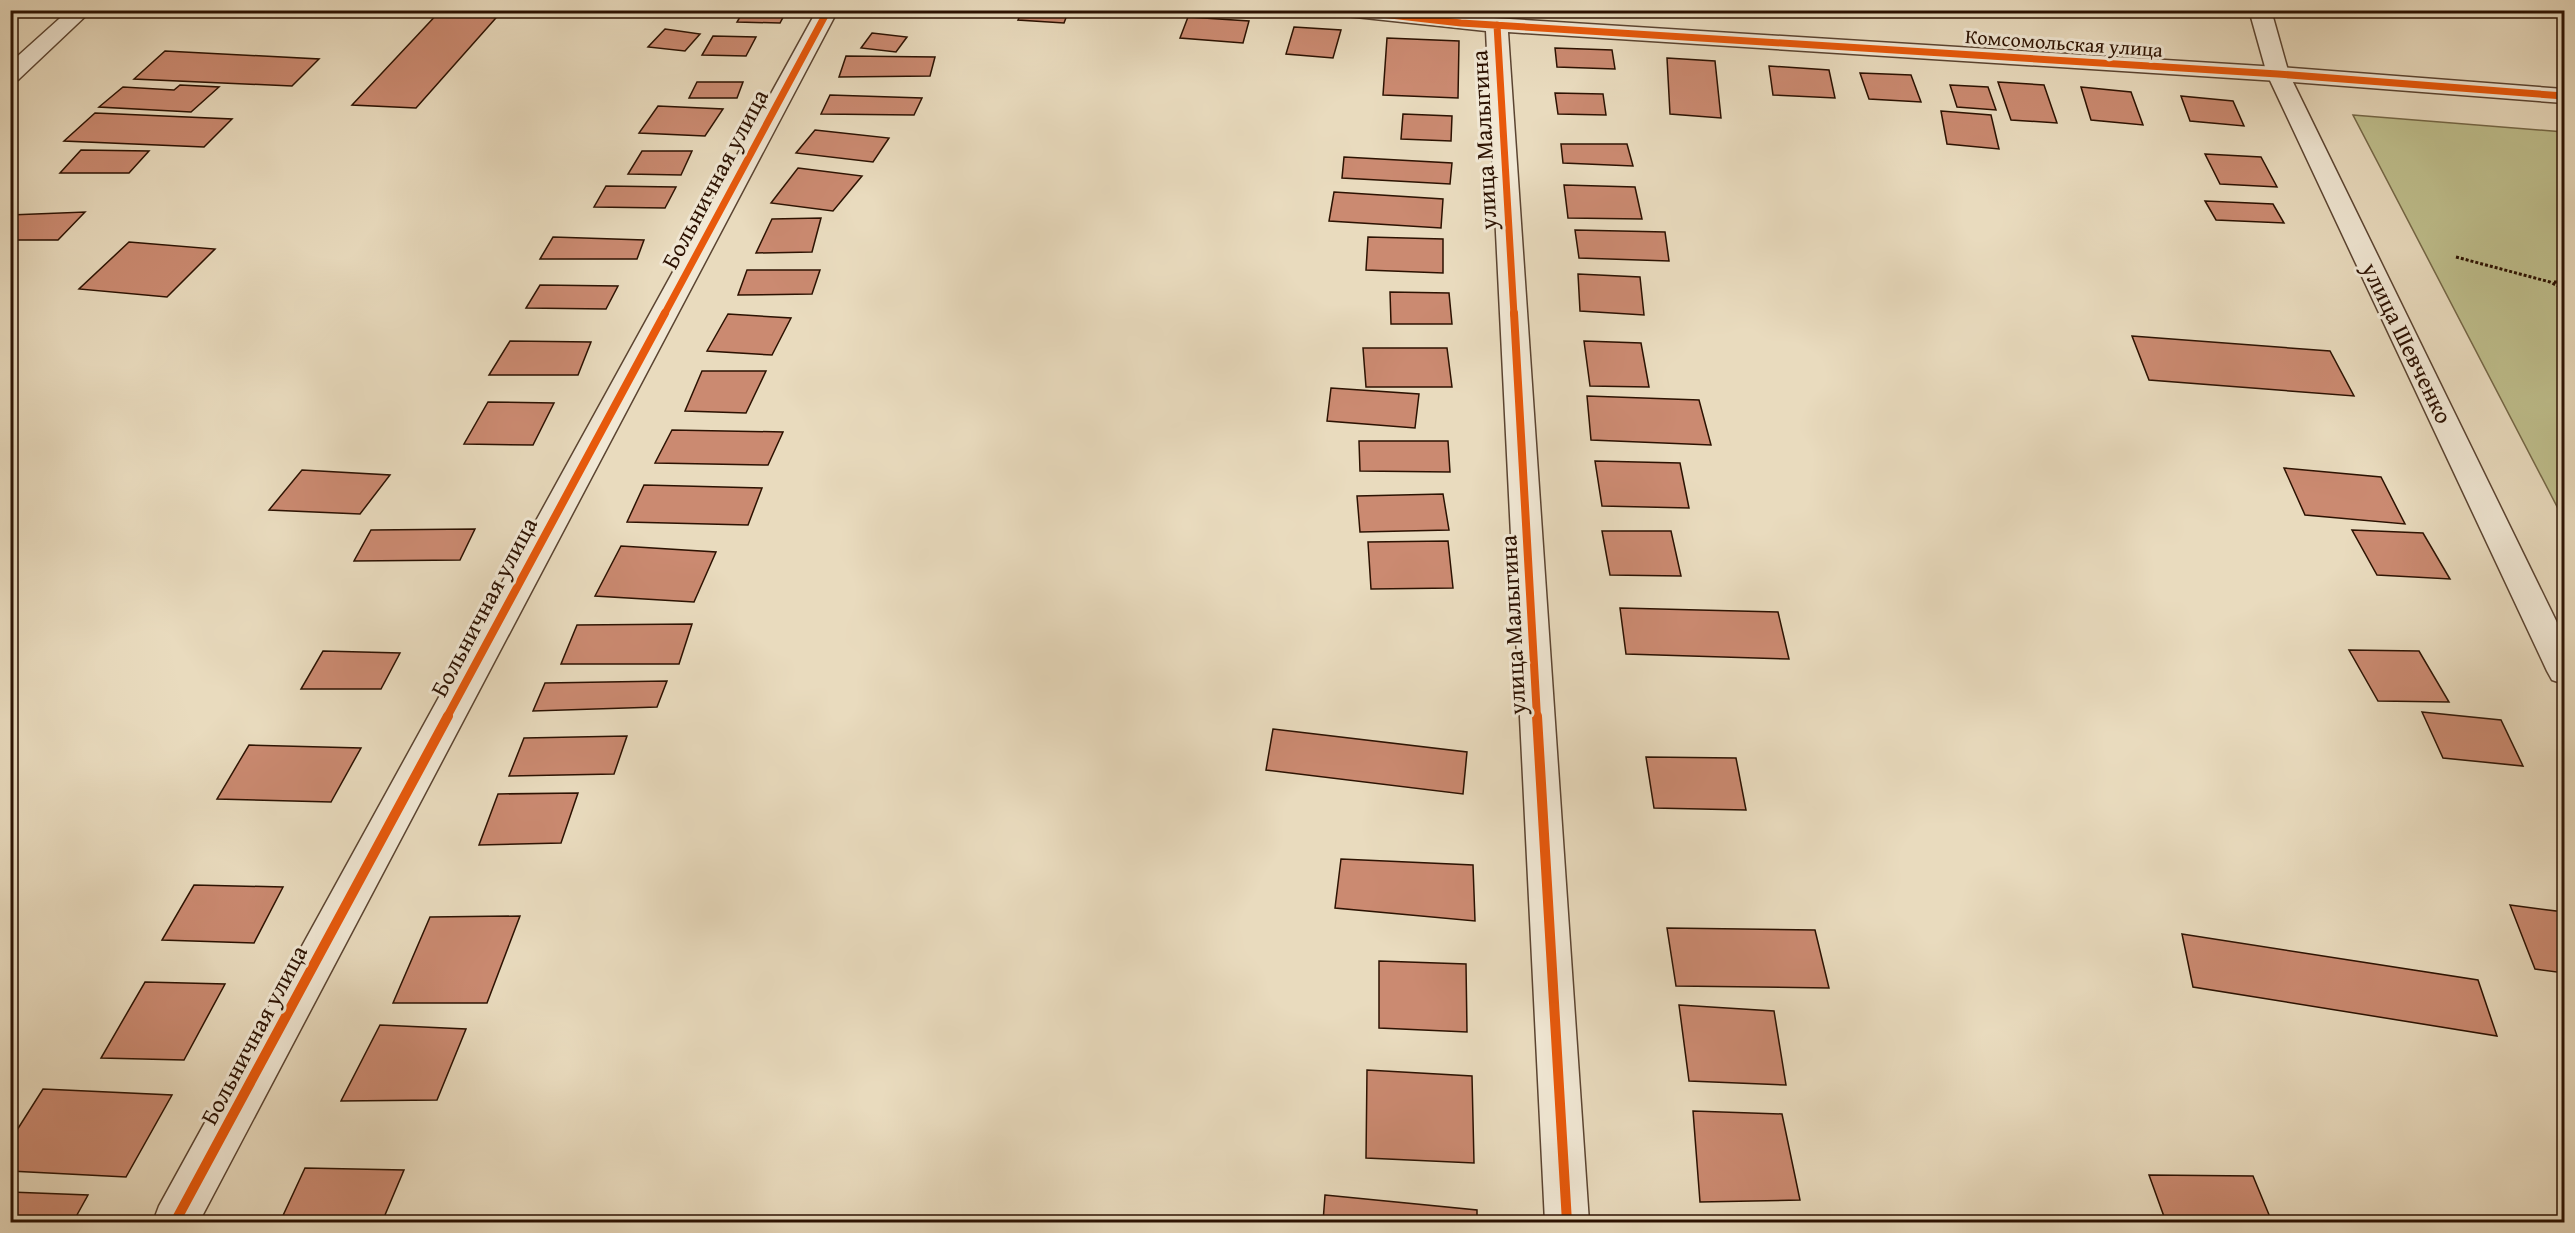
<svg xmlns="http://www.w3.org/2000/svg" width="2575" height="1233" font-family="'Gentium Book Plus',serif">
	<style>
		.green { fill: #bebe8c; stroke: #756847; stroke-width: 1.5 }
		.building { fill: #cb8a71; stroke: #2c1202; stroke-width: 1.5 }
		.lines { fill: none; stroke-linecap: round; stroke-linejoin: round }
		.minor-casing { stroke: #5b4431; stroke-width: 3 }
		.tertiary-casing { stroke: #5b4431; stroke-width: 3 }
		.path { stroke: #2c1202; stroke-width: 3; stroke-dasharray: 3 2; stroke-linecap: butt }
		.minor { fill: #f1e8d5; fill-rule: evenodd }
		.tertiary { fill: #f1e8d5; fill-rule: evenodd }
		.cycleway-far2-casing { stroke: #f1e8d5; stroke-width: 10 }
		.cycleway-far1-casing { stroke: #f1e8d5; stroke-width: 12 }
		.cycleway-casing { stroke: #f1e8d5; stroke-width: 14 }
		.cycleway-far2 { stroke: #e8590c; stroke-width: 7 }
		.cycleway-far1 { stroke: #e8590c; stroke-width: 8 }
		.cycleway { stroke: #e8590c; stroke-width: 10 }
		.labels { text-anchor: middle; stroke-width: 6; stroke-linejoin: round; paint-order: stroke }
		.far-street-label { font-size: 20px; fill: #2c1202; stroke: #f1e8d5 }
		.street-label { font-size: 24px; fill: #2c1202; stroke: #f1e8d5 }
	</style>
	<rect width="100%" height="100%" fill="#e9dbbe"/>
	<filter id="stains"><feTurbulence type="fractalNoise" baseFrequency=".00333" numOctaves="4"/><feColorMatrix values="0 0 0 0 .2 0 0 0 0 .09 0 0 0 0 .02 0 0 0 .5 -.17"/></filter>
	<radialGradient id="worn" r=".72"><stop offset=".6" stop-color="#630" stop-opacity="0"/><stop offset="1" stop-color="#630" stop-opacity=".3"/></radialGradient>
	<!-- green -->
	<path class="green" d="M2353,115L2564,132V520Z"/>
	<!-- building -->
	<path class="building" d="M441,10H503L416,108L352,105Z
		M744,10H787L780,23L737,22Z
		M906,10H967L963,16Z
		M1023,10H1069L1064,23L1018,20Z
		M1188,17L1249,21L1243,43L1180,38Z
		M1294,27L1341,30L1333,58L1286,54Z
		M665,29L700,34L685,51L648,47Z
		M872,33L907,37L896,52L861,48Z
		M713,36L756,37L746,56L702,55Z
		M1387,38L1459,41L1458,98L1383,95Z
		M1555,48L1612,50L1615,69L1557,67Z
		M165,51L319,59L292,86L134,79Z
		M846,56L935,57L930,76L839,77Z
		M1667,58L1715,61L1721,118L1670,114Z
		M1769,66L1829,70L1835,98L1773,95Z
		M1860,73L1911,75L1921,102L1869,99Z
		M697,82H743L737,98H689Z
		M1998,82L2044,85L2057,123L2011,120Z
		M180,85L219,87L191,112L99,107L123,87L174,90Z
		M1950,85L1988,87L1996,110L1957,107Z
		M2081,87L2131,92L2143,125L2091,120Z
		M1555,93L1603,94L1606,115L1558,114Z
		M830,95L922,98L914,115L821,114Z
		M2181,96L2233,101L2244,126L2190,121Z
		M658,106L723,109L705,136L639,133Z
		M1941,111L1991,115L1999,149L1947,144Z
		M95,113L232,119L204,147L64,141Z
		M1403,114L1452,116L1451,141L1401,139Z
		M815,130L889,138L873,162L796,153Z
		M1561,144H1627L1633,166L1563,163Z
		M81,150L149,151L129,173H60Z
		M642,151H692L681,175L628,174Z
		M2205,154L2261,157L2277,187L2220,184Z
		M1344,157L1452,163L1450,184L1342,178Z
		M798,168L862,176L833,211L771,203Z
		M1564,185L1635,187L1642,219L1568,218Z
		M606,186L676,187L665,208L594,207Z
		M1334,192L1443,199L1441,228L1329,221Z
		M2205,201L2273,204L2284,223L2216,220Z
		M85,212L58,240H10V215Z
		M821,218L812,252L756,253L772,219Z
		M1575,230L1665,232L1669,261L1579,258Z
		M553,237L644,240L637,259H540Z
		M1368,237L1443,239V273L1366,270Z
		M129,242L215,249L167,297L79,289Z
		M747,270H820L812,294L738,295Z
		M1578,274L1640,277L1644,315L1580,311Z
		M540,285L618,286L606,309L526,308Z
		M1390,292L1449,293L1452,324H1391Z
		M728,314L791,318L772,355L707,351Z
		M2132,336L2330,351L2354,396L2149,380Z
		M510,341L591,342L578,375H489Z
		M1584,341L1641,343L1649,387L1590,386Z
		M1363,348H1447L1452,387H1366Z
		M702,371H766L746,413L685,411Z
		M1331,388L1419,394L1415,428L1327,421Z
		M1587,396L1699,400L1711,445L1591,440Z
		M488,402L554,403L533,445L464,444Z
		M672,430L783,432L768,465L655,463Z
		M1359,441H1448L1450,472L1360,471Z
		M1595,461L1680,463L1689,508L1602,506Z
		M2284,468L2381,477L2405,524L2305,515Z
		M302,470L390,475L360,514L269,510Z
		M644,485L762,488L748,525L627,522Z
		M1443,494L1449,530L1360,532L1357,496Z
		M475,529L460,560L354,561L371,530Z
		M2352,530L2423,533L2450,579L2377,575Z
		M1602,531H1671L1681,576L1610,575Z
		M1448,541L1453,588L1371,589L1368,542Z
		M621,546L716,552L694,602L595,596Z
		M1620,608L1778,612L1789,659L1626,654Z
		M692,624L679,664H561L577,625Z
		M2349,650L2419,651L2449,702L2378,701Z
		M323,651L400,653L381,689H301Z
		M667,681L657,707L533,711L545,683Z
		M2422,712L2501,720L2523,766L2443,758Z
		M1273,729L1467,752L1463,794L1266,770Z
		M627,736L614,774L509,776L524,738Z
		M249,745L361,748L331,802L217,799Z
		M1646,757L1736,758L1746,810L1654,808Z
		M578,793L561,843L479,845L498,794Z
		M1341,859L1473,865L1475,921L1335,908Z
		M194,885L283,887L254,943L162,940Z
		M2510,905L2564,912V973L2535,969Z
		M520,916L487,1003H393L430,917Z
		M1667,928L1815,930L1829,988L1676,986Z
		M2182,934L2478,980L2497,1036L2193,987Z
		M1379,961L1466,964L1467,1032L1379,1028Z
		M145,982L225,984L184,1060L101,1058Z
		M1679,1005L1774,1011L1786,1085L1689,1081Z
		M380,1025L466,1029L437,1100L341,1101Z
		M1367,1070L1472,1076L1474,1163L1366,1158Z
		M43,1089L172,1095L126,1177L10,1171V1141Z
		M1693,1111L1782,1114L1800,1200L1700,1202Z
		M305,1168L404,1170L382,1222H280Z
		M2149,1175L2253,1176L2272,1222H2166Z
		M10,1192L88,1195L73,1222H10Z
		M1325,1195L1477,1210V1222H1323Z"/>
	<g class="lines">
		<!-- minor casing -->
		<g class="minor-casing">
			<path id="minor" d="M817,10H838L199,1222H153L159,1206Z
				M1336,10H1408L1461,16L2278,67L2564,89V103L2278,81L1508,32L1589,1222H1545L1486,31L1346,16L1338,15Z"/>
		</g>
		<!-- tertiary casing -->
		<g class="tertiary-casing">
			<path id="tertiary" d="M69,10H92L18,80L10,82V63Z
				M2249,10H2271L2289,74L2564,637V684L2552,680L2547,671L2267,74Z"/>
		</g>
		<!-- path -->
		<path class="path" d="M2456,257L2550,282L2564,289
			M2554,282H2564"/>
		<!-- minor -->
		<use href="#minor" class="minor"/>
		<!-- tertiary -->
		<use href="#tertiary" class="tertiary"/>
		<!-- cycleway-far2 casing -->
		<g class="cycleway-far2-casing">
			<path id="cycleway-far2" d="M1346,10L1461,23L2278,74L2564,96
				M1497,25L1514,315
				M664,315L828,10"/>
		</g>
		<!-- cycleway-far1 casing -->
		<g class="cycleway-far1-casing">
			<path id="cycleway-far1" d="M1514,313L1537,717
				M447,717L665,313"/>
		</g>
		<!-- cycleway casing -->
		<g class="cycleway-casing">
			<path id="cycleway" d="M1537,716L1567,1222
				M175,1222L448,716"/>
		</g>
		<!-- cycleway-far2 -->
		<use href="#cycleway-far2" class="cycleway-far2"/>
		<!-- cycleway-far1 -->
		<use href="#cycleway-far1" class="cycleway-far1"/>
		<!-- cycleway -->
		<use href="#cycleway" class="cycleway"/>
	</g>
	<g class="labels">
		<!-- far-street labels -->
		<g class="far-street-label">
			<text transform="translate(2064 43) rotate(4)" y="7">Комсомольская улица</text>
		</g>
		<!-- street labels -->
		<g class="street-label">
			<text transform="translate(1484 140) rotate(-93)" y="8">улица Малыгина</text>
			<text transform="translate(715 179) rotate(-62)" y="8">Больничная улица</text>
			<text transform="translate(2407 343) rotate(64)" y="8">улица Шевченко</text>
			<text transform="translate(484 607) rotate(-62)" y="8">Больничная улица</text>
			<text transform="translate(1513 625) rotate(-93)" y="8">улица Малыгина</text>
			<text transform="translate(254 1035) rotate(-62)" y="8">Больничная улица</text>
		</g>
	</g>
	<!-- margin -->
	<rect width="2575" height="1233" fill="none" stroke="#e9dbbe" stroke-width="36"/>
	<rect x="12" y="12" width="2551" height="1209" fill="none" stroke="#2c1202" stroke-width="3"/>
	<rect x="18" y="18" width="2539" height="1197" fill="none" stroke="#2c1202" stroke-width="1.5"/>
	<rect width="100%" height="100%" filter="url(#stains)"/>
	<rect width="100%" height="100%" fill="url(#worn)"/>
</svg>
